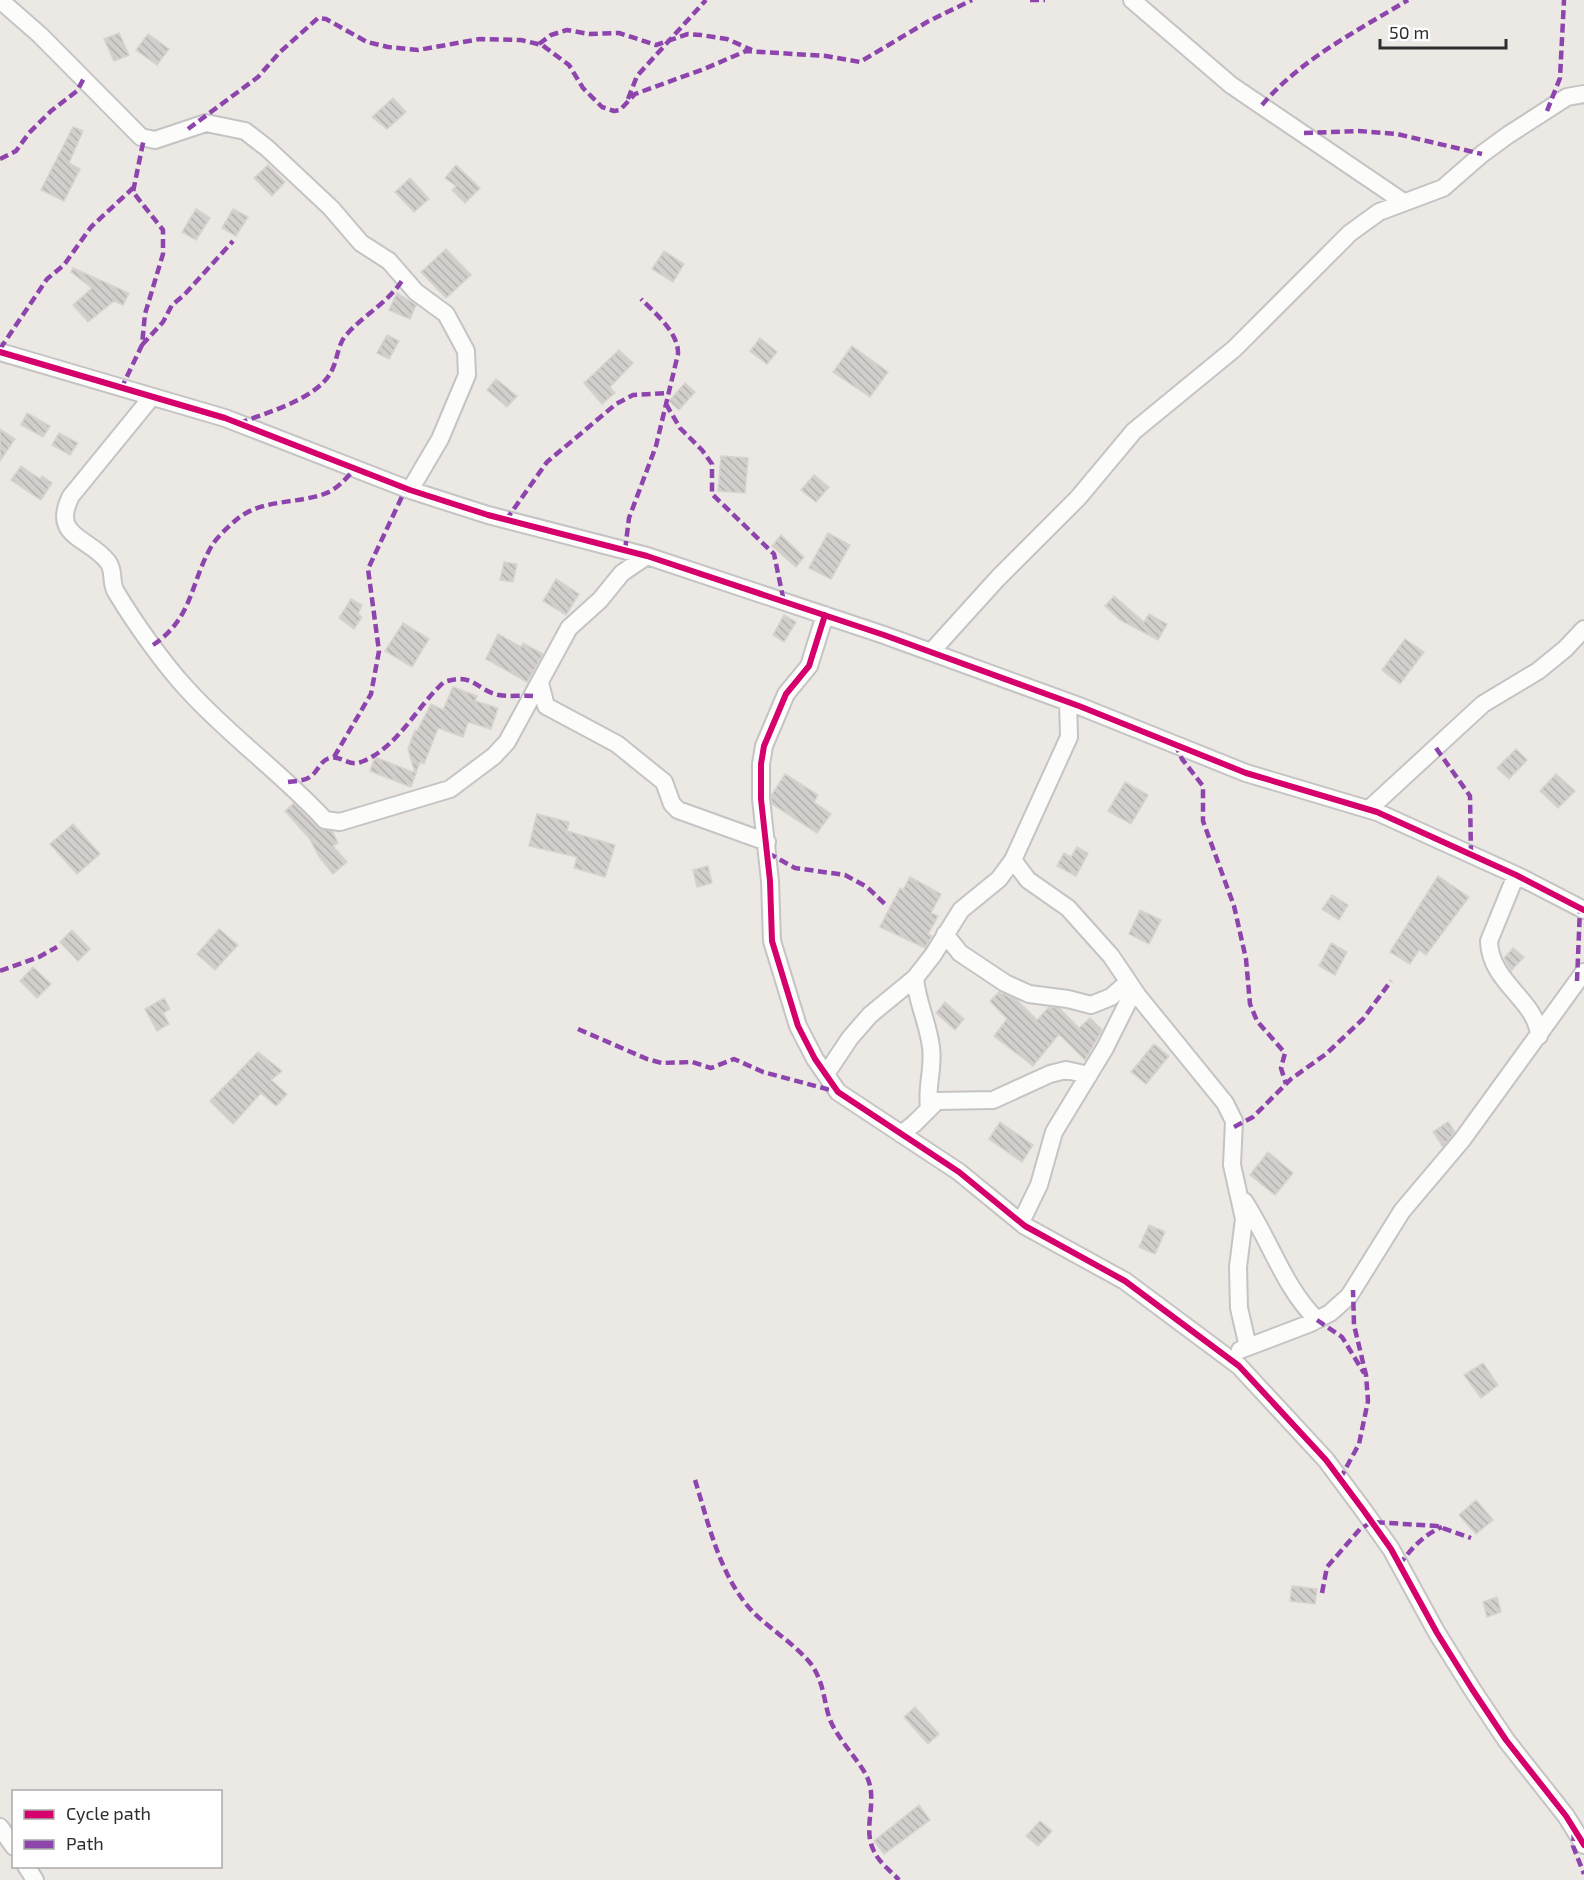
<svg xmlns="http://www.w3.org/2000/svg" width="1584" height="1880" font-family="'Exo 2',sans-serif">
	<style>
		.building { fill: url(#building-back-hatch); stroke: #d7d4d0; stroke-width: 1.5 }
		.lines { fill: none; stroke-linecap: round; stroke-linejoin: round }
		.minor-casing { stroke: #c5c4c5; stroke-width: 20 }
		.minor { stroke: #fcfcfb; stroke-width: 16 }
		.quiet { stroke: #8e44ad; stroke-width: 4.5; stroke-dasharray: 9 4.5; stroke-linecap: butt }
		.cycleway-casing { stroke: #fff; stroke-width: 10 }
		.cycleway { stroke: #d6006c; stroke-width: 6 }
	</style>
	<defs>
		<pattern id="building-back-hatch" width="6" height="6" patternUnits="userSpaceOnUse" patternTransform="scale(1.5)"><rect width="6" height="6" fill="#d1cecb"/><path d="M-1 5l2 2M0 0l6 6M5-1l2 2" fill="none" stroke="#b4b1af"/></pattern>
	</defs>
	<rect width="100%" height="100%" fill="#ece8e4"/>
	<!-- building -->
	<path class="building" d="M119,33L129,55L114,61L104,39Z
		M148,34L169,49L157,65L136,50Z
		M393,98L406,112L387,129L372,117Z
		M73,127L83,131L69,163L80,169L64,201L41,190Z
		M268,165L285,182L272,196L254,178Z
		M456,165L480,188L465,203L452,190L456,186L445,178Z
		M410,178L429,199L414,212L395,192Z
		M196,209L210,218L196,240L182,232Z
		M233,209L248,217L236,236L222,228Z
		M446,249L471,275L446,298L421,272Z
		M664,251L684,264L673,282L652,269Z
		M73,268L129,293L123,305L114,301L88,322L73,305L92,288L71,272Z
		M397,293L416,305L410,319L389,310Z
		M387,335L399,341L389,359L377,353Z
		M760,338L777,352L767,364L750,351Z
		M852,346L888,372L870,397L833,372Z
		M619,350L633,363L610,387L615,393L602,404L584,383Z
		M496,379L517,396L507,407L487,390Z
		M685,383L695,392L679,410L669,401Z
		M27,413L50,426L43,437L21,425Z
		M0,429L15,439L0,461Z
		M59,433L78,443L70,455L52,445Z
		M721,456L748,458L745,493L718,491Z
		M21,466L40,479L42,476L52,483L41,500L11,480Z
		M814,475L829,487L816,502L801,490Z
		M828,533L850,545L831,579L809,568Z
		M781,535L804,557L796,567L772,546Z
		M504,562L517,564L513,582L500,580Z
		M556,579L579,594L566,615L543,601Z
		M1114,596L1144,622L1149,614L1167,624L1158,640L1120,620L1105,606Z
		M351,599L362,605L358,614L362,617L354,629L339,618Z
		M784,615L796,622L784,642L773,635Z
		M403,623L429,639L412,667L385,651Z
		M498,634L521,647L523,643L543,654L527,682L486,659Z
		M1405,639L1424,652L1400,684L1382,670Z
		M453,687L477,696L475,701L498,708L491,729L468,722L463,737L438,728L424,764L420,762L411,787L370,771L375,757L415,773L408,749L415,730L417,731L431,704L443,710Z
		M1516,749L1527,760L1509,779L1497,768Z
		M785,774L818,795L814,802L831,814L817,833L772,804L771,796Z
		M1556,774L1575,791L1558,808L1540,791Z
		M1125,782L1148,795L1131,824L1108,811Z
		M294,803L317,827L332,831L338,843L333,846L347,862L333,874L320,858L309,838L285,811Z
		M537,814L569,822L567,831L615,845L605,877L574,868L577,857L529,846Z
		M73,824L100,854L77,874L50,844Z
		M1077,847L1088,853L1076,876L1057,866L1064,853L1071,857Z
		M708,866L712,883L697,887L693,870Z
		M1438,876L1469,897L1426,955L1419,950L1410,964L1390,952Z
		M910,877L941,894L931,913L938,916L928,934L932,936L925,948L880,927L900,888L903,890Z
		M1332,895L1348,905L1339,920L1322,909Z
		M1140,910L1161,920L1149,944L1129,934Z
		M219,929L238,945L215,970L197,954Z
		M72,930L90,949L78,961L60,942Z
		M1331,943L1347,952L1335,975L1319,966Z
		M1513,948L1524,957L1511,971L1504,958Z
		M33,967L51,984L37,998L20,981Z
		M999,992L1017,1000L1037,1020L1049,1007L1059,1008L1079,1028L1090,1018L1102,1030L1085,1060L1059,1034L1033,1066L994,1036L1007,1019L990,1001Z
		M164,998L170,1009L163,1013L169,1024L157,1031L145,1009Z
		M945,1002L964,1019L955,1030L936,1013Z
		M1154,1044L1169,1056L1146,1084L1131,1072Z
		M258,1052L282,1071L271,1080L287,1094L276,1106L261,1093L233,1124L210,1101Z
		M1000,1122L1033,1145L1022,1162L989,1139Z
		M1448,1122L1455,1132L1443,1147L1433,1132Z
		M1268,1152L1293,1173L1275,1195L1250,1175Z
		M1149,1225L1165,1232L1155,1254L1139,1247Z
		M1483,1363L1498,1385L1481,1398L1464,1375Z
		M1476,1500L1493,1520L1476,1534L1459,1515Z
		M1292,1586L1317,1589L1315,1604L1290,1601Z
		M1497,1597L1501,1612L1487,1617L1483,1602Z
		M915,1707L939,1734L928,1744L904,1717Z
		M919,1805L930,1820L884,1854L874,1841Z
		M1040,1821L1052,1831L1038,1846L1026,1836Z"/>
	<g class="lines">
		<!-- minor casing -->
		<g class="minor-casing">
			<path id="minor" d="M0,0L40,35L141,137L155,140L206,123L245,131L267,148L331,208L361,243L389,261L416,292L446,314L466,351L467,375L440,439L410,490
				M1132,0L1231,85L1402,201
				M0,352L225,418L410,490L488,515L647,556L884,635L1079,706L1246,773L1377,812L1516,875L1584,910
				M151,398L71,496C50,537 89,537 108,562C115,571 110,583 116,592C134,622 163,663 186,688C229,736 282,773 325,820L340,822L450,789L494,756L507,742L569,628L600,600L622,573L647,556
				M825,615L809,666L786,694L764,746L761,764V799L770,881L772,941L798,1026L815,1059L838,1092L959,1172L1025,1226L1125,1281L1239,1366L1326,1460L1364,1511L1391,1549L1437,1633L1472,1689L1506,1740L1566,1816L1584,1845
				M931,652L998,578L1078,498L1134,431L1234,349L1350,233L1379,212L1443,188L1482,154L1508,135L1567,97L1584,94
				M540,683L546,706L617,744L664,782L672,804L678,810L767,842
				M1369,809L1483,704L1538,671L1565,649L1584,629
				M1013,860L1028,880L1068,908L1111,956L1138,996L1225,1103L1234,1121L1232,1165L1244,1219L1238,1267L1239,1308L1248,1347
				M1516,875L1489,941C1490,983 1537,1000 1539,1036
				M945,934L960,953L1005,983L1029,994L1068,999L1091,1005L1111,997L1128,982
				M915,978C917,1002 928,1023 931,1047C934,1068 926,1087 929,1107
				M826,1074L850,1038L870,1015L915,978L933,955L961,910L999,879L1013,860L1069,737L1068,702
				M901,1134L914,1124L937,1101L993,1100L1050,1074L1066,1070L1089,1075
				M1244,1201C1270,1240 1283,1286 1317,1320
				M1021,1222L1039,1185L1054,1132L1105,1048L1134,990
				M1240,1350L1311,1323L1330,1313L1349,1296L1402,1211L1462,1140L1584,972
				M0,1827L14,1847
				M26,1866L35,1880"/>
		</g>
		<!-- minor -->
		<use href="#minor" class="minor"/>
		<!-- quiet -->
		<path class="quiet" d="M1030,0H1045
			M539,44L551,35L567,30L589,34L619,33L656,45L688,34L701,35L727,39L752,50
			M628,99L637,76L706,0
			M1262,105C1301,59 1357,31 1408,0
			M1547,111L1560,78L1564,0
			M188,129L258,77L280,52L318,18L326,19L367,42L388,47L418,50L480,39L521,40L542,45L569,65L583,88L602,107L614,111L620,110L635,94L704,69L746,51L826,56L860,62L927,22L972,0
			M1304,133L1359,131L1397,134L1482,154
			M0,159L16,151L29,133L51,111L77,91L84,78
			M142,345L163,322L172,305L184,295L233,241
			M0,349L47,279L64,265L91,227L133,188
			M121,389L142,345L145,314L163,254V230L133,192L144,138
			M666,404L680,428L702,450L712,464V494L774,554L784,602
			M239,423C266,413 317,399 331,372C338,360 337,344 347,334C365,314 389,302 403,279
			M506,520L547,462L616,404L633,395L669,393
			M625,550L629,518L656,446L678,354C679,333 655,313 641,299
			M153,645C193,618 190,584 211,547C216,538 228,527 236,520C260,499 296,504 324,494C338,489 346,478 356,468
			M1175,744L1182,759L1203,786V821L1234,906L1246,959L1250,1004L1257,1021L1285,1053L1281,1068L1286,1084
			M1436,748L1470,796L1471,855
			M334,757L371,694L379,651L368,569L406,488
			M288,782C296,781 304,781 310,777C318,772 320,760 330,758C341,755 349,767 361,762C398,748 416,707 444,682C475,672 475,690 499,695C509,697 522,695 533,696
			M768,853L795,868L845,875L867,887L885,904
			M0,971L39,957L57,947
			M1577,981L1580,908
			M578,1029L647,1059L662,1063L692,1062L711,1068L734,1059L763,1072L838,1092
			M1234,1127L1253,1117L1291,1079L1326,1054L1363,1019L1391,981
			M1317,1320L1342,1337L1364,1373
			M1340,1479L1359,1444L1368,1401L1366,1375L1354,1325L1353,1290
			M695,1480C709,1525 720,1577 753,1612C771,1630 795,1644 811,1664C827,1686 823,1710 834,1728C843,1744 856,1758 865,1773C880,1799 862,1825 873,1849C878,1862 890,1870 899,1880
			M1399,1565C1411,1549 1423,1535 1442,1527
			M1322,1593L1327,1567L1360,1529L1372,1522L1437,1526L1471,1538
			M1574,1832L1573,1846L1584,1874"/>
		<!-- cycleway casing -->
		<g class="cycleway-casing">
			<path id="cycleway" d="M0,352L225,418L410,490L488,515L647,556L884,635L1079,706L1246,773L1377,812L1516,875L1584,910
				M825,615L809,666L786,694L764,746L761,764V799L770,881L772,941L798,1026L815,1059L838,1092L959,1172L1025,1226L1125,1281L1239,1366L1326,1460L1364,1511L1391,1549L1437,1633L1472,1689L1506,1740L1566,1816L1584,1845"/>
		</g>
		<!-- cycleway -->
		<use href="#cycleway" class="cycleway"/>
	</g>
	<!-- legend -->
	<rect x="12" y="1790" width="210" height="78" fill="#ffffff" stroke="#ababab" stroke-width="1.5"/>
	<rect x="24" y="1810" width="30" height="9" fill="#d6006c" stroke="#ababab" stroke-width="1.5"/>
	<text x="66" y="1820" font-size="18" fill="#2e2e2e">Cycle path</text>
	<rect x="24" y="1840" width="30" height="9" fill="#8e44ad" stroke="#ababab" stroke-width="1.5"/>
	<text x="66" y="1850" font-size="18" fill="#2e2e2e">Path</text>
	<!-- scale -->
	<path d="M1380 39v9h126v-9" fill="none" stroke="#2e2e2e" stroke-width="3"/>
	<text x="1389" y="39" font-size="18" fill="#2e2e2e" stroke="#ffffff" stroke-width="4.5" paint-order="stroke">50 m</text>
</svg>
